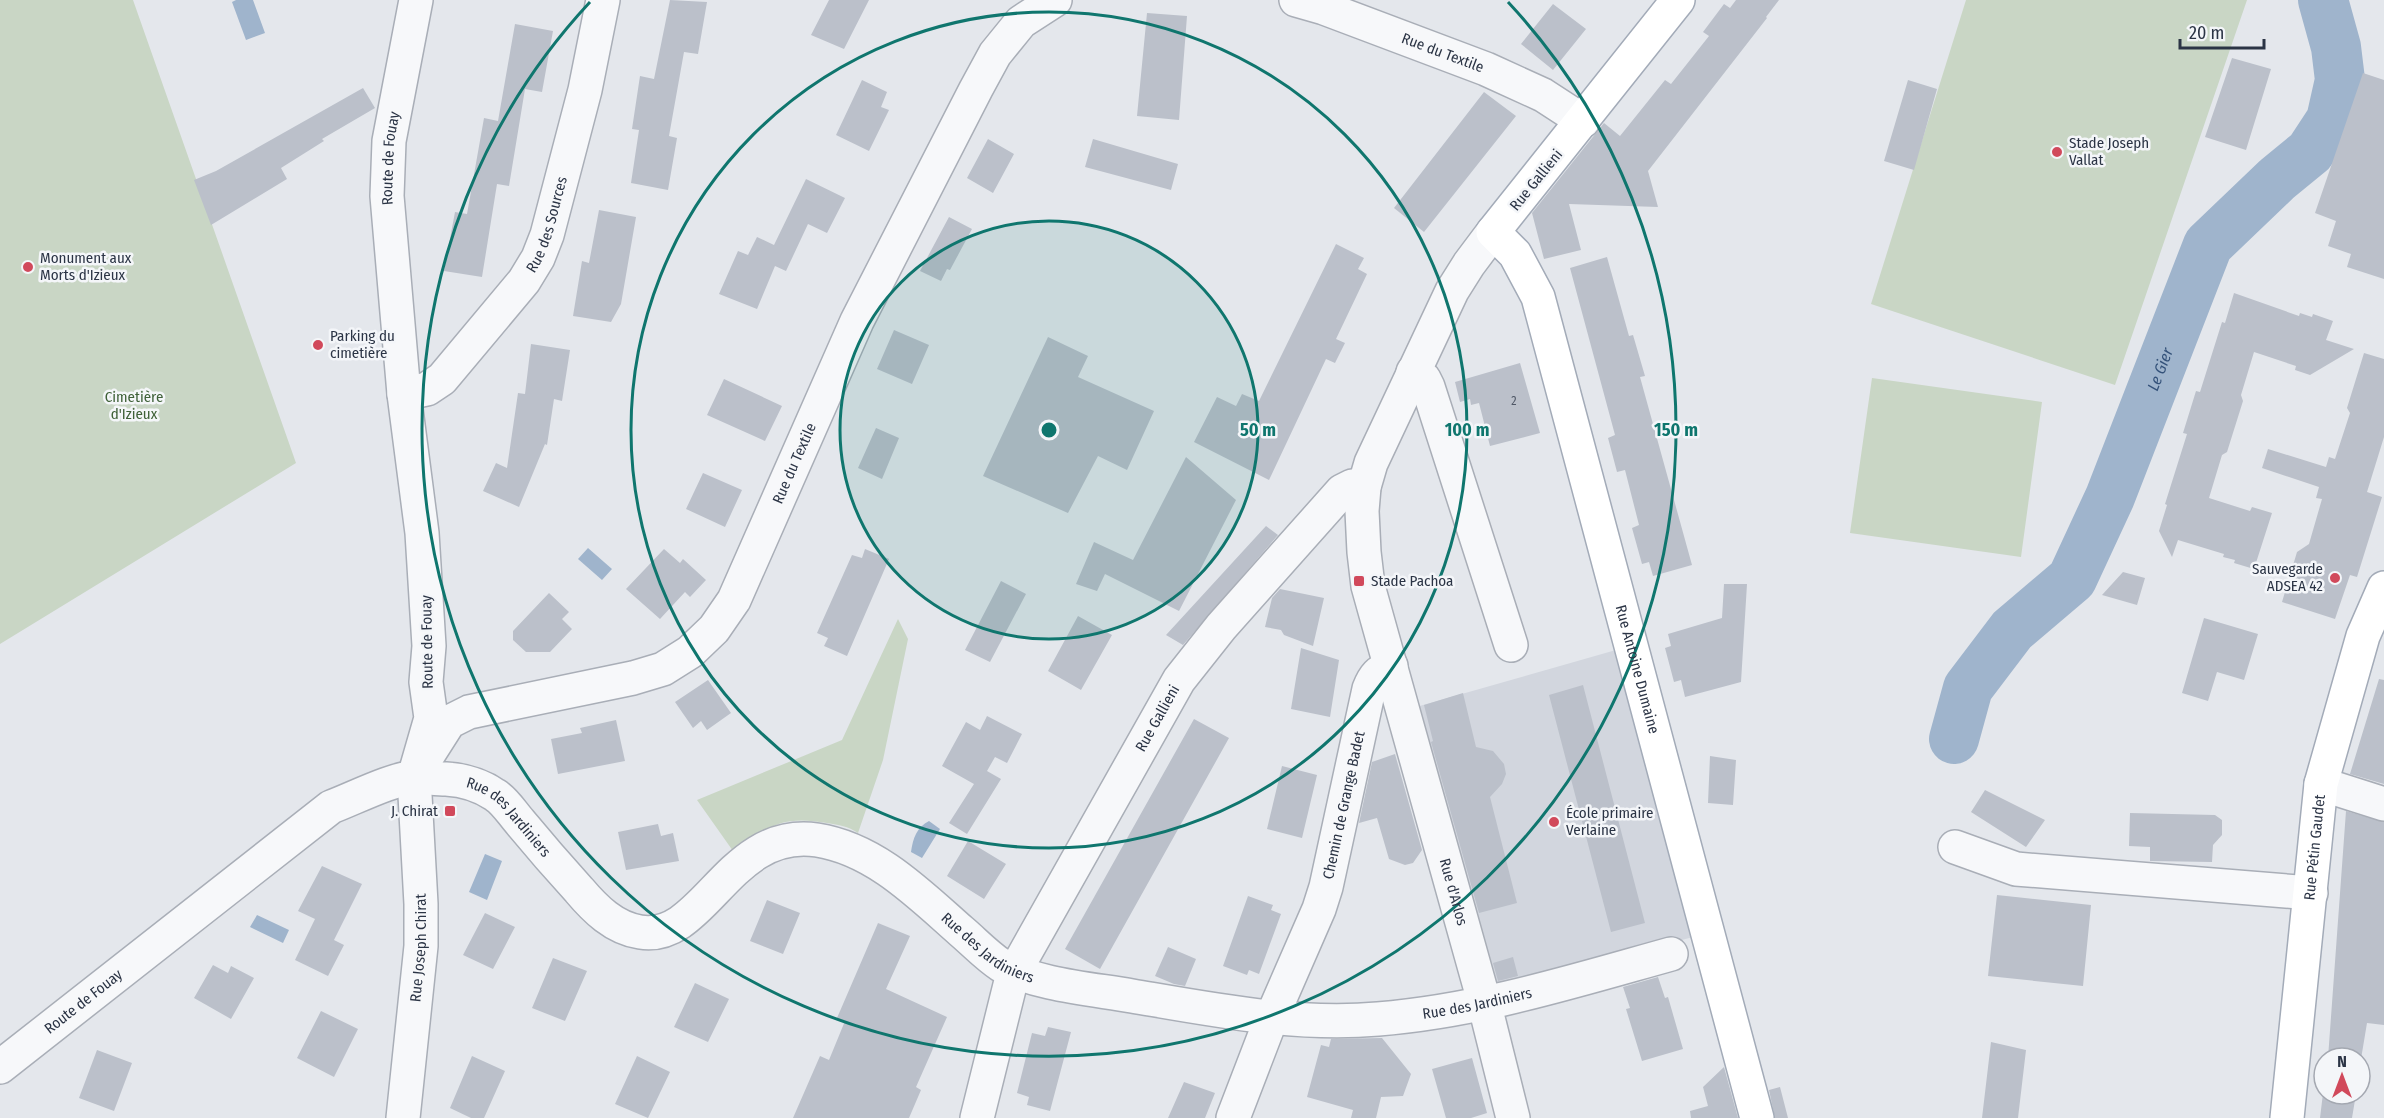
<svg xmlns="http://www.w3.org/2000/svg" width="2384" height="1118" font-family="'Fira Sans Condensed',sans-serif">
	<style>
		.built { fill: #d2d6de }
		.green { fill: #c9d6c5 }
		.water { fill: #9fb4cc }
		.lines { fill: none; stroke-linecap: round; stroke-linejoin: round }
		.river { stroke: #9fb4cc; stroke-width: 50 }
		.building { fill: #bbc0ca }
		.minor-casing { stroke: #a9aeb7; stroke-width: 36 }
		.major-casing { stroke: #a3abb8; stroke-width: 36 }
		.minor { stroke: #f7f8fa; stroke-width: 33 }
		.major { stroke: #fff; stroke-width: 33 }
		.ring { fill: none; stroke: #0f766e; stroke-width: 3 }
		.poi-dot { fill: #d1495b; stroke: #f4f6f9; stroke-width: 2 }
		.labels { text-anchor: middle; stroke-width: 5; stroke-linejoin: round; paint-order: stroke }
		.number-label { font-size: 12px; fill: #4f5766 }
		.street-label { font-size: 15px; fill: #2b3445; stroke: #f4f6f9 }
		.poi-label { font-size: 15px; fill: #2b3445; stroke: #f4f6f9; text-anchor: start }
		.park-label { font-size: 15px; fill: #3f6138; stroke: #f4f6f9 }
		.water-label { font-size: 16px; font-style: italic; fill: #34527a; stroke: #f4f6f9 }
		.centre { fill: #0f766e; stroke: #f4f6f9; stroke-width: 3 }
		.ring-label { font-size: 18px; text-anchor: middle; font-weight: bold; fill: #0f766e; stroke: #f4f6f9; stroke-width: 5; stroke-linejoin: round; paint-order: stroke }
	</style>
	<rect width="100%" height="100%" fill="#e4e7ec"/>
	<!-- built -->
	<path class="built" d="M1616,650L1693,937L1492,990L1416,707Z"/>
	<!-- green -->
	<path class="green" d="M0,0H133L296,463L0,644Z
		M1966,0H2247L2115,385L1871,304Z
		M1872,378L2042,402L2021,557L1850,533Z
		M898,619L908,639L883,760L858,833C848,826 839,825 827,823C782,815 769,826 733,851L697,800L842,740Z"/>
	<!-- water -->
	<path class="water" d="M236,0H253L265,33L246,40L232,2Z
		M588,548L612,569L602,580L578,559Z
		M929,821L940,829L922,858L911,852C913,838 917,827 929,821Z
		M485,854L502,861L487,900L469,892Z
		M257,915L289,930L283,943L250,927Z"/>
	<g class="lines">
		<!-- river -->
		<path class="river" id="s1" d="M1954,739L1968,688L2012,630L2072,579L2110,497L2208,245L2277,179L2310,152L2331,120L2340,80L2336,47L2323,0"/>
	</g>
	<!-- building -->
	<path class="building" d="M670,0L707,2L698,54L684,52L669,136L677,138L668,190L631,183L639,130L632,129L640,76L654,79Z
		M829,0H869L844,49L811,35Z
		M1736,0H1779L1766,17L1767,18L1648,171L1658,207L1569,204L1581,250L1544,259L1532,213L1604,123L1620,136L1665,80L1671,84L1709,36L1703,32L1724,4L1730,8Z
		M1553,4L1586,29L1553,70L1521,44Z
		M1147,13L1187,16L1179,120L1137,116Z
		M515,24L553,31L542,92L525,89L509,186L497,184L482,277L444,271L455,212L467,214L484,118L498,121Z
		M2232,58L2271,69L2246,150L2205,137Z
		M2363,73L2384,80V279L2347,267L2351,254L2328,246L2336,221L2315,213Z
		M862,80L887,92L881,107L889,110L869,151L836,135Z
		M1908,80L1937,89L1914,170L1884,161Z
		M363,88L375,108L322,139L324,141L281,168L287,179L211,225L194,180L216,171Z
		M1484,92L1516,116L1424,232L1394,208Z
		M988,139L1014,154L993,193L967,178Z
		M1093,139L1178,164L1171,190L1085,167Z
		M806,179L845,198L827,233L808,224L786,271L775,266L757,309L719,294L738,251L748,255L757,237L774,245Z
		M599,210L636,217L621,304L611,322L573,316L582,261L589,263Z
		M949,217L972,229L950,270L947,269L941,281L920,271Z
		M1336,244L1364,258L1358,269L1367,274L1336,339L1345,343L1335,363L1326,359L1269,480L1194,442L1217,397L1236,406L1242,394L1259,401Z
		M1607,257L1629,336L1633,335L1645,376L1640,377L1692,565L1653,576L1649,562L1642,564L1632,528L1639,525L1625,470L1617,472L1608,438L1615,435L1570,268Z
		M2234,293L2299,316L2300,313L2312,317L2313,314L2333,321L2326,340L2354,349L2310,375L2295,370L2296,366L2254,352L2241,395L2243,401L2227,452L2222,455L2209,498L2250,511L2252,507L2272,513L2254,569L2234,563L2235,560L2223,557L2224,554L2178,540L2172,557L2159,531L2167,505L2165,504L2187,434L2183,433L2196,391L2200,392L2222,322L2225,323Z
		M894,330L929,345L912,384L877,369Z
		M1048,337L1088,356L1078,377L1154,411L1127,470L1098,456L1068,513L983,476Z
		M531,344L570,350L562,401L554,399L547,445L543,443L545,444L519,507L483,491L496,463L507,468L518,393L525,394Z
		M2364,353L2384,359V437L2367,492L2382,497L2357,577L2350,575L2335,619L2282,602L2297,552L2309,544L2322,499L2316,498L2319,487L2262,468L2268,449L2326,467L2329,457L2335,459L2350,413L2347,408Z
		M1520,363L1540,433L1490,446L1479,403L1471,405L1470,399L1460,402L1455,382Z
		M724,379L782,406L765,441L707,415Z
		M876,428L899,438L882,479L858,468Z
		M1186,457L1236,500L1179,611L1105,574L1097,591L1076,584L1094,542L1133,560Z
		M703,473L742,490L725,527L686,509Z
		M1266,526L1278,535L1183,645L1166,635Z
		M664,549L680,563L683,559L706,580L690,597L685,592L660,619L626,589Z
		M865,549L889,559L847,656L824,646L828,638L817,633L852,555L862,558Z
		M2123,572L2145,578L2137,605L2102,595Z
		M1001,581L1026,594L990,662L965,650Z
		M1724,584H1747L1741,682L1685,697L1681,680L1674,682L1665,648L1671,646L1668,634L1722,618Z
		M1280,589L1324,598L1313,646L1284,635L1281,630L1265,627L1272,598Z
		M549,593L569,612L562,619L572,629L550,652H526L513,640V631Z
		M1078,616L1112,635L1081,690L1048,671Z
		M2204,618L2258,634L2244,680L2217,672L2208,701L2182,693Z
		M1301,648L1339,660L1330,717L1291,709Z
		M2379,679L2384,680V784L2350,774Z
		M708,680L731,713L707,730L701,721L693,728L675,702Z
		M1583,685L1645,923L1611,932L1549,695Z
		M1463,693L1476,747L1493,751L1504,764L1506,774L1502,784L1490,797L1517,903L1479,913L1431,742L1433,741L1424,705Z
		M987,716L1022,734L1007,763L995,757L987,771L1001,779L967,834L949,823L974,784L942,766L966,722L980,730Z
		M1194,719L1229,738L1100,969L1065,949Z
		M616,720L625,761L558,774L551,739L582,733L580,728Z
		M1395,754L1422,850L1413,863L1405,865L1389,859L1377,818L1359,823L1372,762Z
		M1710,756L1736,760L1733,805L1708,803Z
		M1282,766L1317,775L1302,838L1267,829Z
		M1985,790L2045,820L2026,847L1971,812Z
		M2346,811L2384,822V1025L2367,1023L2360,1065V1058H2328Z
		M2130,813L2215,815L2222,820V835L2213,845L2212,862L2150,861V847L2129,846Z
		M658,824L661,836L673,833L679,861L626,870L618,832Z
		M968,841L1006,864L984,899L947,876Z
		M322,866L362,884L334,940L344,945L328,976L295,960L315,919L298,911Z
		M1997,895L2091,905L2083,986L1988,976Z
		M1248,896L1273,905L1271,910L1281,914L1259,974L1249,970L1247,975L1223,966Z
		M767,900L800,913L783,954L750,941Z
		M485,913L515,927L493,969L463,955Z
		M878,923L910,936L886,989L947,1017L916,1087L921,1090L909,1118H793L820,1056L829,1060L845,1021L837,1018Z
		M1168,947L1196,959L1185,986L1174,984L1155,976Z
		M1513,957L1518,976L1498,981L1493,963Z
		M553,958L587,971L565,1021L532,1008Z
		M213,965L228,973L231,966L254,978L231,1019L194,998Z
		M1658,977L1665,998L1668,997L1683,1049L1642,1061L1626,1009L1630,1008L1623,987Z
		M695,983L729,999L708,1042L674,1027Z
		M321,1011L358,1029L334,1077L297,1058Z
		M1048,1027L1071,1032L1050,1111L1027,1105L1029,1097L1017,1093L1032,1033L1045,1036Z
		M1382,1038L1411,1074L1403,1096L1381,1097L1376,1118H1351L1353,1110L1307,1097L1321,1045L1329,1047L1331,1039Z
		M1991,1042L2026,1050L2018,1118H1982Z
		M97,1050L132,1063L114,1111L79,1098Z
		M472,1056L505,1071L484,1118H471L450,1108Z
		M637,1056L670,1072L648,1118L615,1104Z
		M1472,1058L1487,1113L1471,1118H1446L1432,1069Z
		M1724,1067L1738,1118H1691L1690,1111L1708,1106L1703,1087Z
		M1184,1082L1215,1093L1205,1118H1168Z
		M2324,1085V1094H2356L2352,1118H2320Z
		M1780,1087L1788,1118H1775L1769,1090Z"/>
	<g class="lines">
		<!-- minor casing -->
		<g class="minor-casing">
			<g id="minor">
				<path id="s2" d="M1296,0L1324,8L1486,69L1543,95L1583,121"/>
				<path id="s3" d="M1493,232L1469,264L1452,291L1371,463L1364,487L1362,511L1364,552L1368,586L1482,994L1513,1118"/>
				<path d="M1413,372L1424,379L1428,387L1511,645"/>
				<path id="s4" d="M404,394L427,389L442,379L524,281L538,258L547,235L585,90L603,0"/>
				<path id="s5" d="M428,755L449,722L469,712L633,678L663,669L690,652L714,629L734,600L857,321L976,89L995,54L1021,22L1055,0"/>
				<path d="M2321,784L2384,804"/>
				<path d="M1955,847L2016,869L2311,893"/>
				<path id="s6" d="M0,1067L331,807C355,798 391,779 416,777C425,777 436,779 446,779C464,780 479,784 495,795C505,801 512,813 520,822C539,845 559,868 579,890C595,909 614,928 640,932C705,943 728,827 817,840C875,849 919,894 961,931C974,942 987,956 1001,965C1037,985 1092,989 1132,996C1214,1010 1295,1026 1378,1019C1479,1011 1574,981 1671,954"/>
				<path id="s7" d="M403,1118L421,946V904L414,777L431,718L426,682L429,646L422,533L404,394L387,196L389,141L416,0"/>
				<path id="s8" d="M977,1118L1010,985L1015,971L1179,680L1221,627L1342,491L1352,486L1364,487"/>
				<path id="s9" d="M1233,1118L1271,1019L1319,909L1326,887L1369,689C1374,676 1379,671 1391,666"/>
			</g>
		</g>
		<!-- major casing -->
		<g class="major-casing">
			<g id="major">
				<path id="s10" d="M1678,0L1493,232L1515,254L1538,297L1757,1118"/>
				<path id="s11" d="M2287,1118L2321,784L2363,636L2384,588"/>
			</g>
		</g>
		<!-- minor -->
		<use href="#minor" class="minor"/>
		<!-- major -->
		<use href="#major" class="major"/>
	</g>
	<!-- distance rings -->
	<circle cx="1049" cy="430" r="209" fill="#0f766e" fill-opacity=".12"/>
	<g class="ring">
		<circle cx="1049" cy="430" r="209"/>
		<circle cx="1049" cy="430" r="418"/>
		<path d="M1508 2A627 627 0 1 1 590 2"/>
	</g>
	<!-- markers -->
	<g class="poi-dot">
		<circle cx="2057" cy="152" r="6"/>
		<circle cx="28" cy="267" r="6"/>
		<circle cx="318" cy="345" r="6"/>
		<circle cx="2335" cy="578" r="6"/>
		<rect x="1353" y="575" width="12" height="12" rx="3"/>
		<rect x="444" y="805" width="12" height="12" rx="3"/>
		<circle cx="1554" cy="822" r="6"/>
	</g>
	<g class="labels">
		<!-- number labels -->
		<g class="number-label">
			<text x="1514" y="405">2</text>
		</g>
		<!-- street labels -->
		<g class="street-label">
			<text dy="5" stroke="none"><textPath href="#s2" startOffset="156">Rue du Textile</textPath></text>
			<text dy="5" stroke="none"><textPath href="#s7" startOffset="966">Route de Fouay</textPath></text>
			<text transform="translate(1536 180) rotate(-51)" y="5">Rue Gallieni</text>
			<text dy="5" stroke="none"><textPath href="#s4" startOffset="231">Rue des Sources</textPath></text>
			<text dy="5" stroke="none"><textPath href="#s5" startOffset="510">Rue du Textile</textPath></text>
			<text transform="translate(427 642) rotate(-91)" y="5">Route de Fouay</text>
			<text dy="5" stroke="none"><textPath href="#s10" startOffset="762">Rue Antoine Dumaine</textPath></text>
			<text dy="5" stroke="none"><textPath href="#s8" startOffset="442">Rue Gallieni</textPath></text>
			<text dy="5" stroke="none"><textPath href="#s9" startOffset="333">Chemin de Grange Badet</textPath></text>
			<text dy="5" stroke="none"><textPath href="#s6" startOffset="618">Rue des Jardiniers</textPath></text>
			<text dy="5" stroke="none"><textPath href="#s11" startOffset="272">Rue Pétin Gaudet</textPath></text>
			<text dy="5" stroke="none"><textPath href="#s3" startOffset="704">Rue d'Arlos</textPath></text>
			<text dy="5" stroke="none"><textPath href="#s6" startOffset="1210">Rue des Jardiniers</textPath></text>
			<text dy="5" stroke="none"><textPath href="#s7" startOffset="171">Rue Joseph Chirat</textPath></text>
			<text dy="5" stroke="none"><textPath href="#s6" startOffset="106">Route de Fouay</textPath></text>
			<text dy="5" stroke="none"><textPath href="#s6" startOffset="1714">Rue des Jardiniers</textPath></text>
		</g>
		<!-- poi labels -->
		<g class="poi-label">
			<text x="2069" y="148">Stade Joseph<tspan x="2069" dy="17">Vallat</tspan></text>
			<text x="40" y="263">Monument aux<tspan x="40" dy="17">Morts d'Izieux</tspan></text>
			<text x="330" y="341">Parking du<tspan x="330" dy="17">cimetière</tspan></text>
			<text x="2323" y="574" text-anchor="end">Sauvegarde<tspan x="2323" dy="17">ADSEA 42</tspan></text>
			<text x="1371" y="586">Stade Pachoa</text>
			<text x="438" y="816" text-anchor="end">J. Chirat</text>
			<text x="1566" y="818">École primaire<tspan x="1566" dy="17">Verlaine</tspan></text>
		</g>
		<!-- park labels -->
		<g class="park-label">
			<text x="134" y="402">Cimetière<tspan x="134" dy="17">d'Izieux</tspan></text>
		</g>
		<!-- water labels -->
		<g class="water-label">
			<text dy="6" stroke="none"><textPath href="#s1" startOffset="432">Le Gier</textPath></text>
		</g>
	</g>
	<circle cx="1049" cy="430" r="9" class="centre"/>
	<g class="ring-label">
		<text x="1258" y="436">50 m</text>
		<text x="1467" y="436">100 m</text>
		<text x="1676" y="436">150 m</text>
	</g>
	<!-- north arrow -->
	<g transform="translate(2342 1076)"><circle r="28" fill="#f4f6f9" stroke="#a4a8b1" stroke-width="1.5"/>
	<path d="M0-4.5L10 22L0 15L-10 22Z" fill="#d1495b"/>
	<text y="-9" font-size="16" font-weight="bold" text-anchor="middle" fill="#2b3445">N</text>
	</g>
	<!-- scale -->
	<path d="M2180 39v9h84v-9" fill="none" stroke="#2b3445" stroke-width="3"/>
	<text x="2189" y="39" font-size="18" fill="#2b3445" stroke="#f4f6f9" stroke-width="4.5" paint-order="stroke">20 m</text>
</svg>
